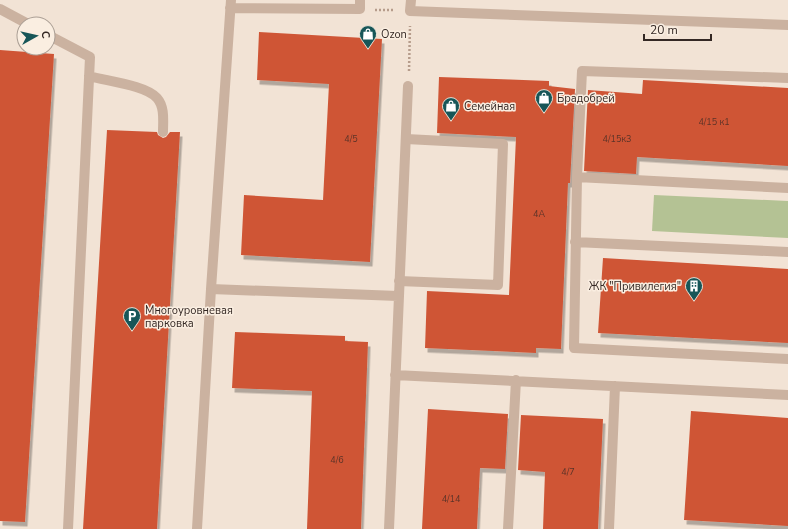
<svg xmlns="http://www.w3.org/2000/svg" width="788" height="529" font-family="'Nunito Sans',sans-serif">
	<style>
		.green { fill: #b4c294 }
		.building { fill: #cf5536; filter: url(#shadow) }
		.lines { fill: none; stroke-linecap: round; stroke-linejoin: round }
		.path { stroke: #b69c8b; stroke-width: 2.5; stroke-dasharray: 2 2; stroke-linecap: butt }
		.lane { stroke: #cbb2a0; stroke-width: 10 }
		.labels { text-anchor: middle; stroke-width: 3; stroke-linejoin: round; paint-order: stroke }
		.number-label { font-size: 9px; fill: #5b3328 }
		.poi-label { font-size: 11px; fill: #342824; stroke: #faeee1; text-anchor: start }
	</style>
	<defs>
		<filter id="shadow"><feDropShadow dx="2.5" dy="4.5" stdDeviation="0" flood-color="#0004"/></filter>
	</defs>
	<rect width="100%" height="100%" fill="#f2e3d5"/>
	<!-- green -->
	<path class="green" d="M654,195L788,201V238L652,231Z"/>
	<!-- building -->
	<path class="building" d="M259,32L382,39L370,262L241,255L244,195L323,200L329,84L257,80Z
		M0,50L54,54L25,522L0,521Z
		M439,77L549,81V86L575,89L570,183H568L561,349L536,348V353L425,348L427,291L509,295L516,137L437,133Z
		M643,80L788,88V166L637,157L636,174L584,171L588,90L642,94Z
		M107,130L157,132L158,135L163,138L166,137L170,132H180L157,529H83Z
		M603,258L788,269V343L598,333Z
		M235,332L345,336V341L368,342L361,529H307L312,391L232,388Z
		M428,409L508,414L505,469L480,468L477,529H422Z
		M691,411L788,418V526L684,520Z
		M521,415L603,419L598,529H543L545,472L518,470Z"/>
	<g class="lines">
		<!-- path -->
		<path class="path" d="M375,10H394
			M409,71L410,26"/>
		<!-- lane -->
		<path class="lane" d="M411,0L410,11L788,25
			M230,8L360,9V0
			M0,9L28,24
			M48,35L90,57L68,529
			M89,76C106,81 146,85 157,98C165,107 163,121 163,132
			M788,78L582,71L577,177L574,348L788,359
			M577,177L788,188
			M575,242L788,252
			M399,281L498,285L503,144L406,139
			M211,289L231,0
			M395,375L788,395
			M197,529L211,289L398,296
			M389,529L408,86
			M508,529L516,380
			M609,529L615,386"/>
	</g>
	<!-- icons -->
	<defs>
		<g id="shop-pin" transform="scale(0.9)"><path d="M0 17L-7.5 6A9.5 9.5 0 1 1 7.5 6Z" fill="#175658" stroke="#faeee1"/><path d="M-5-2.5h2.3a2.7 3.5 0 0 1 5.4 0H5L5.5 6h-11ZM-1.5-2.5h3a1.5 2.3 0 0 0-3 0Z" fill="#fff"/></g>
		<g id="building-pin" transform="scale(0.9)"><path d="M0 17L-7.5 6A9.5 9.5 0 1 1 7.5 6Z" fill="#175658" stroke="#faeee1"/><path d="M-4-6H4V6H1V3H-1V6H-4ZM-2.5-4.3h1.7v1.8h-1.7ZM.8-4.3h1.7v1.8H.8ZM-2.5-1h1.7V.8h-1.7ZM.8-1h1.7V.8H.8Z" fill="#fff"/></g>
		<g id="parking-pin" transform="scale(0.9)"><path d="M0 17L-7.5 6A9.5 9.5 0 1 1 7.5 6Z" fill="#175658" stroke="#faeee1"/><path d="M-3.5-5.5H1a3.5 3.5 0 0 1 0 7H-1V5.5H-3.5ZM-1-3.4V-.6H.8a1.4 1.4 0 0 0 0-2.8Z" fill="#fff"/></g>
	</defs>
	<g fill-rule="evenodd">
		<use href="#shop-pin" x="368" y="34"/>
		<use href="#shop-pin" x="544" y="98"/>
		<use href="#shop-pin" x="451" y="106"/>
		<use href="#building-pin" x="694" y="286"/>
		<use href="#parking-pin" x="132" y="316"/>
	</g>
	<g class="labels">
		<!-- number labels -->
		<g class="number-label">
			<text x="714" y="125">4/15 к1</text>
			<text x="351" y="142">4/5</text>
			<text x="617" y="142">4/15к3</text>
			<text x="539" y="217">4А</text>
			<text x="337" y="463">4/6</text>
			<text x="568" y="475">4/7</text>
			<text x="451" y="502">4/14</text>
		</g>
		<!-- poi labels -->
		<g class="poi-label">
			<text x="381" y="38">Ozon</text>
			<text x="557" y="102">Брадобрей</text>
			<text x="464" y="110">Семейная</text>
			<text x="681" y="290" text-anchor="end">ЖК "Привилегия"</text>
			<text x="145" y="314">Многоуровневая<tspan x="145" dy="13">парковка</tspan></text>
		</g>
	</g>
	<!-- north arrow -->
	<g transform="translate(36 36) rotate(82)"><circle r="19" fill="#faeee1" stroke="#ab9f95"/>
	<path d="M0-3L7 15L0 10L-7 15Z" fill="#175658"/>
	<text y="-6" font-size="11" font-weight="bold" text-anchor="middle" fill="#342824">С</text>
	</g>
	<!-- scale -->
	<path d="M644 34v6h67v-6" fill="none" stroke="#342824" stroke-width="2"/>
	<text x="650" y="34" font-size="12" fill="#342824" stroke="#faeee1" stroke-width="3" paint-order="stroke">20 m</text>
</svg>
